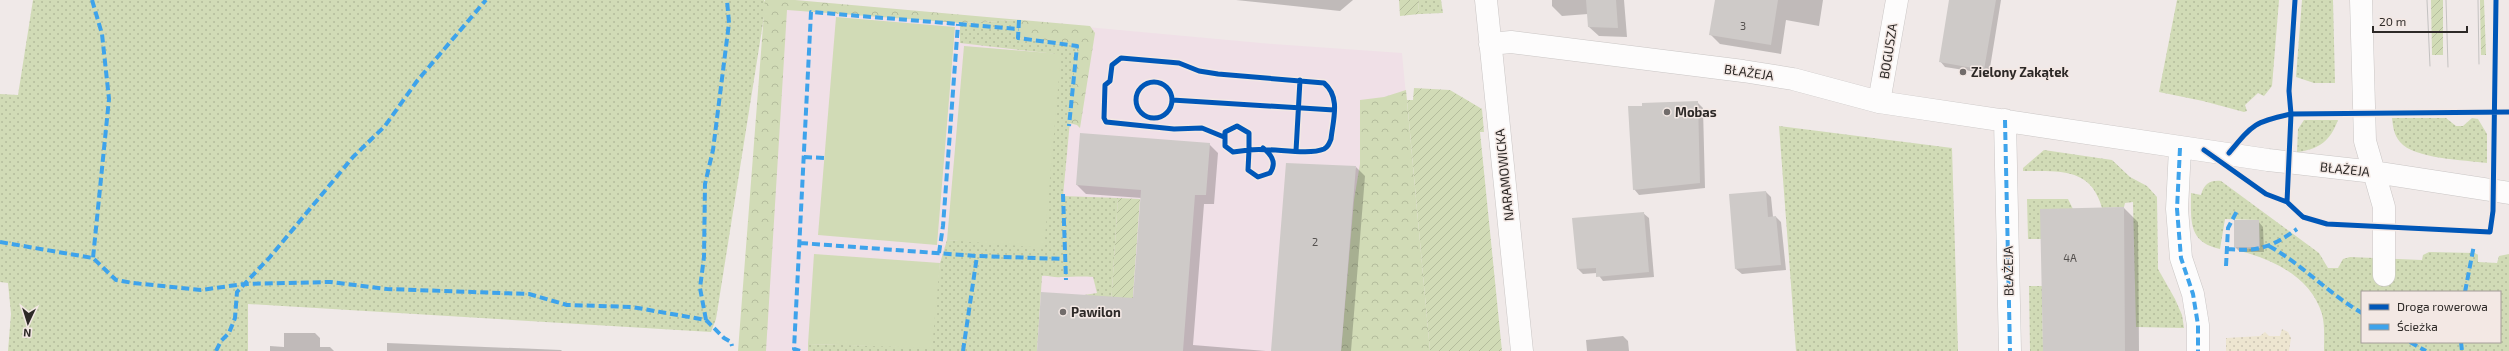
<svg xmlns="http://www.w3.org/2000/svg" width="2509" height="351" font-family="'Exo 2',sans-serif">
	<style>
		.education { fill: #f0e0e7 }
		.grass { fill: url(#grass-dots); fill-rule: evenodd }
		.forest { fill: url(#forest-crowns) }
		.sand { fill: url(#sand-dots) }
		.garden { fill: url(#garden-furrows) }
		.pitch { fill: #d1dbb6 }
		.shadow { fill: #0003 }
		.building { fill: #cecac8 }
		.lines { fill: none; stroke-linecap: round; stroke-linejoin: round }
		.minor-casing { stroke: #cac6c5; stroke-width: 23 }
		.minor { stroke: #fdfcfc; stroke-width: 22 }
		.tram { stroke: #c4c2c1; stroke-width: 1 }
		.quiet { stroke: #3ea3eb; stroke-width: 4; stroke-dasharray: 8 4; stroke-linecap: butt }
		.cycleway-casing { stroke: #f3e8e4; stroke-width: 8 }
		.cycleway { stroke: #0057b8; stroke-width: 5 }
		.poi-dot { fill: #716c6b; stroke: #f3e8e4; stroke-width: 1.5 }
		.labels { text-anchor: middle; stroke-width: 3; stroke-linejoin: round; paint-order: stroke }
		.number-label { font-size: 11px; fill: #55514f }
		.street-label { font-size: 13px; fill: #2d2927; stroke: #f3e8e4 }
		.poi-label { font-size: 13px; font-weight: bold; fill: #2d2927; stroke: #f3e8e4; text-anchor: start }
	</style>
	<defs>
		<pattern id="grass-dots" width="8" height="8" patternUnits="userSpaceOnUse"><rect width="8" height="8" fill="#d1dbb6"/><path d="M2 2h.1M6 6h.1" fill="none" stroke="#b4bc9c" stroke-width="1.8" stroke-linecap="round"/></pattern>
		<pattern id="forest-crowns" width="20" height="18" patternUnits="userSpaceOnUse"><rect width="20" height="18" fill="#d1dbb6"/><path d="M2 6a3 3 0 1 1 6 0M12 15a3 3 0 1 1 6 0" fill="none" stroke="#b4bc9c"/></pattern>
		<pattern id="sand-dots" width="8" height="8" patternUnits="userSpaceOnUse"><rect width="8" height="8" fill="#ede5d0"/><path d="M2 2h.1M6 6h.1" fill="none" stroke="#ccc4b3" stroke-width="1.8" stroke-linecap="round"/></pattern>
		<pattern id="garden-furrows" width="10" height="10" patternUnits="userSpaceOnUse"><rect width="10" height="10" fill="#d1dbb6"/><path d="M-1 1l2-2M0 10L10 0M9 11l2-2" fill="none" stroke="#b4bc9c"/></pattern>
	</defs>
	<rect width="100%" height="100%" fill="#f0e9e8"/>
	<!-- education -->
	<path class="education" d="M765,0H794L1273,44L1402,53L1430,351H746Z"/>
	<!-- grass -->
	<path class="grass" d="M33,0H764L766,4L716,319L711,332L248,304V351H8L11,314L8,283L0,282V94L18,95Z
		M1418,0H1441L1443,13L1419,14Z
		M2177,0H2279L2272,86L2264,96L2258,93L2245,105L2247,111L2244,112L2203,101L2159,92Z
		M2302,0H2333L2335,83H2314L2296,77Z
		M1019,20L1018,38L1077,46L1063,196L1118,198L1108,351H1082L1084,295L1097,293L1093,277C1081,276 1072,277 1061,277C1054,278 1048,275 1042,276L1037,351H808V344L929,347L940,263L947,240L1039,245L1056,54L960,43V23Z
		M2392,118H2446L2456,126H2463L2472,118L2478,119L2487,134V163C2465,160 2414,159 2400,142C2394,135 2393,127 2392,118Z
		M2304,120H2338C2330,141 2320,149 2297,152L2298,129Z
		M1779,126L1952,148L1958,351H1796Z
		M2044,150L2112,160L2130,177L2147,186L2157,197L2158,269L2175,299L2182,315L2184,328L2136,327L2133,202L2125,203L2124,207L2102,208C2091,167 2059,171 2023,171V168Z
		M2221,181L2319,253L2328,268H2338L2343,259L2350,257L2422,260L2423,255L2429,252L2475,253L2478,255V262L2497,263L2499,256L2509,254V351H2324C2324,340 2325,325 2322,314C2311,277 2274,260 2240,251L2241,249L2260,248L2259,220L2225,219L2220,249C2188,242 2191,221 2191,193L2201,195C2204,184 2210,180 2221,181ZM2362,292H2500V342H2362Z
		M2027,199H2068L2073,209L2041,239H2028Z
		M2029,286H2042L2043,351H2030Z"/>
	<!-- forest -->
	<path class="forest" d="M765,0H795L1090,26L1095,33L1080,128L1077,125L1069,123L1077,46L1018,38L1019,20L960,23L787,10L766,351H738Z
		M1406,90L1430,351H1341L1354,200L1360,164V100L1384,97Z"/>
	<!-- sand -->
	<path class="sand" d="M2282,329L2288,332L2291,338L2289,351H2226V338L2260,336L2265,332L2269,336H2280Z"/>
	<!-- garden -->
	<path class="garden" d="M1399,0H1418L1419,14L1400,16Z
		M2431,0H2443V55H2432Z
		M2480,0H2484L2486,55H2481Z
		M1414,88L1450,90L1482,109L1484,132H1480L1502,351H1430L1407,100H1413Z
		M1118,198L1140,199L1129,351H1108Z"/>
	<!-- pitch -->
	<path class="pitch" d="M836,17L955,27L937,245L818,235Z
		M964,46L1061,54L1044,248L947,240Z
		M814,254L940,263L932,348L808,344Z"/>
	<!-- shadow -->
	<path class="shadow" d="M1236,0H1353L1340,11Z
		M1552,0H1624L1627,37L1599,36L1589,27L1588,14L1562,16L1552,6Z
		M1716,0H1823L1819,26L1786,20L1781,54L1720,44L1711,35Z
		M1950,0H2001L1989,74L1945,67L1940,61Z
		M1697,102L1703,108L1705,188L1639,195L1634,189Z
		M1209,144L1218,153L1214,204H1204L1193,345L1266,351H1038L1134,299L1142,198L1086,194L1077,185Z
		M1356,167L1365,176L1351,351H1272Z
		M1766,192L1771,197L1773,217H1776L1781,222L1786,270L1742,274L1736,269Z
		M2124,208L2138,222L2139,351H2044L2041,210Z
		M1643,213L1649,218L1654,277L1603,281L1597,273L1583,274L1578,269L1574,219Z
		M2235,221H2258L2263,227L2264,252H2240L2235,247Z
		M284,333H315L320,338V347H330L334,351H270V346L284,347Z
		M1623,336L1628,341L1629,351H1587L1586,340Z
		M387,343L561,350L562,351H387Z"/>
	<!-- building -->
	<path class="building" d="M1586,0H1616L1618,28L1588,27Z
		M1715,0H1778L1771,45L1709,35Z
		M1949,0H1996L1984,70L1939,62Z
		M1698,101L1700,183L1633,190L1628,106H1642V103Z
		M1080,133L1210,143L1206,195H1195L1183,351H1037L1041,292L1133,298L1141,190L1076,185Z
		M1286,163L1356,166L1341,351H1271Z
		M1766,191L1768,217L1776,216L1781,265L1735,269L1729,194Z
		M2124,207L2125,351H2043L2040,209Z
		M1644,212L1649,272L1596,277V268L1577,269L1572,218Z
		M2234,220H2259V247H2234Z"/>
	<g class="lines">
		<!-- minor casing -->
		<g class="minor-casing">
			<path id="minor" d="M1486,0L1522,351
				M2361,0L2365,141L2384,207V275
				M1490,44L1511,42L1743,71L1793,79L1879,102L2268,160L2374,172L2509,193
				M1879,102L1897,0
				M2005,120L2010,351
				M2180,148L2177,209L2181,258L2193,294L2198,325V351"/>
		</g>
		<!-- minor -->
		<use href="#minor" class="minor"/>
		<!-- tram -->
		<path class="tram" d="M2427,0L2430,66
			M2446,0L2448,67
			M2478,0L2479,64"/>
		<!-- quiet -->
		<path class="quiet" d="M92,0L102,34L109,99L93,258
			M1019,20L1018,38L1077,46L1069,126
			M2005,120L2010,351
			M2180,148L2177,209L2181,258L2193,294L2198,325V351
			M804,157L824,158
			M1063,194L1066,280
			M0,242L93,258L116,280L133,283L201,290L244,284L330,282L387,289L529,294L567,305L632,307L706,320L724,338L731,342L732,346
			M800,243L977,256L1065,259
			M2269,246C2303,265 2329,294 2362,313
			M2227,249C2258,252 2272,247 2297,229
			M939,253L943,226L958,24
			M2226,266L2228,228L2238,209
			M2465,292L2474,245
			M706,320L700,288L704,257L705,184L713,150L729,23L727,0
			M2410,342L2426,351
			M2461,342L2462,351
			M216,351L221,341L229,333L235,318L237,292L270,257L353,157L385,126L417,81L486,0
			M800,351L794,349L811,12L1019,29
			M963,351L977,256"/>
		<!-- cycleway casing -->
		<g class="cycleway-casing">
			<path id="cycleway" d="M2295,0L2289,91L2291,114L2287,202L2303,217L2327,224L2490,232L2493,211L2496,0
				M1136 100a18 18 0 1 1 36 0a18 18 0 1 1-36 0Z
				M1172,100L1334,110
				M1237,126L1249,133V150L1233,152L1225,146V132Z
				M1224,137L1202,128L1174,129L1106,122L1104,118L1105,85L1110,81L1112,65L1121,58L1179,63L1199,71L1218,74L1324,83C1341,97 1333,120 1331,139C1329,144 1328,147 1324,149C1307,156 1269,147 1249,150L1248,170L1258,177L1270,173C1277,163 1272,155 1263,148
				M2204,150L2266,194L2287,202
				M1296,151L1300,80
				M2229,153C2253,124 2254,122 2291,114L2509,112"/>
		</g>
		<!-- cycleway -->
		<use href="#cycleway" class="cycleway"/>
	</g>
	<!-- markers -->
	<g class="poi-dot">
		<circle cx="1963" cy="72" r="4"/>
		<circle cx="1667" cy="112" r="4"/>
		<circle cx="1063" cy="312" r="4"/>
	</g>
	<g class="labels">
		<!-- number labels -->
		<g class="number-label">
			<text x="1743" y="30">3</text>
			<text x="1315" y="246">2</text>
			<text x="2070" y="262">4A</text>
		</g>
		<!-- street labels -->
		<g class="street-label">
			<text transform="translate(1888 51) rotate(-81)" y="5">BOGUSZA</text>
			<text transform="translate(1749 72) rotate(8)" y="5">BŁAŻEJA</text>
			<text transform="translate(2345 169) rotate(6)" y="5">BŁAŻEJA</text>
			<text transform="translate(1504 175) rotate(-96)" y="5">NARAMOWICKA</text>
			<text transform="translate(2008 271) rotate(-91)" y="5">BŁAŻEJA</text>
		</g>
		<!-- poi labels -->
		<g class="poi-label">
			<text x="1971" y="77">Zielony Zakątek</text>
			<text x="1675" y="117">Mobas</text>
			<text x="1071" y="317">Pawilon</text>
		</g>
	</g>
	<!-- legend -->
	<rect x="2361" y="291" width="140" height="52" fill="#f3e8e4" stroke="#a49c98"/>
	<rect x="2369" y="304" width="20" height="6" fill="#0057b8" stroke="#a49c98"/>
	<text x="2397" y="311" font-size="12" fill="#2d2927">Droga rowerowa</text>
	<rect x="2369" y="324" width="20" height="6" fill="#3ea3eb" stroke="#a49c98"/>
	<text x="2397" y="331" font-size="12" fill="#2d2927">Ścieżka</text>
	<!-- north arrow -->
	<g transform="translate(28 323) rotate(184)" stroke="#f3e8e4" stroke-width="3" paint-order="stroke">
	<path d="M0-3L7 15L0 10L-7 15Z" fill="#2d2927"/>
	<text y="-6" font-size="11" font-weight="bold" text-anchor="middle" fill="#2d2927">N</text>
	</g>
	<!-- scale -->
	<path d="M2373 26v6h94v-6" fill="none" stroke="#2d2927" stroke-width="2"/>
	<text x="2379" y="26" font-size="12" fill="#2d2927" stroke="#f3e8e4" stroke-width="3" paint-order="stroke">20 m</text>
</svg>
